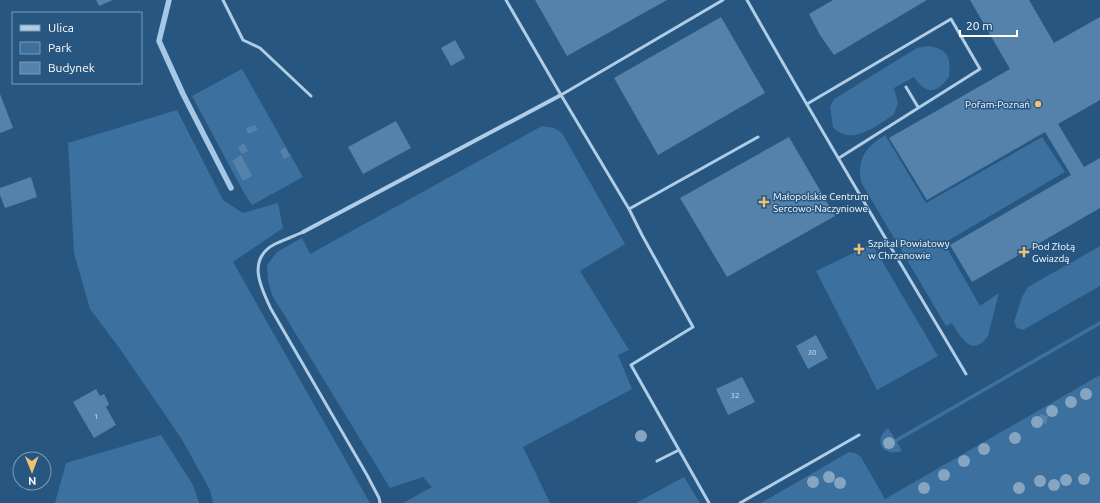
<svg xmlns="http://www.w3.org/2000/svg" width="1100" height="503" font-family="Ubuntu,sans-serif">
	<style>
		.green { fill: #3c709e }
		.lines { fill: none; stroke-linecap: round; stroke-linejoin: round }
		.stream { stroke: #a4c8e6; stroke-width: 5.5 }
		.building { fill: #5482ab }
		.lane { stroke: #afcde6; stroke-width: 3 }
		.street { stroke: #afcde6; stroke-width: 4 }
		.tree { fill: #85a5c1 }
		.poi-dot { fill: #eec175; stroke: #275681; stroke-width: 1.5 }
		.labels { text-anchor: middle; stroke-width: 3; stroke-linejoin: round; paint-order: stroke }
		.number-label { font-size: 8px; fill: #d4e0ea }
		.poi-label { font-size: 10px; fill: #fff; stroke: #275681; text-anchor: start }
	</style>
	<rect width="100%" height="100%" fill="#275681"/>
	<!-- green -->
	<path class="green" d="M929,46C949,49 951,59 949,77C936,94 926,95 914,77L894,88L898,103L894,114C882,123 856,142 841,133C838,132 835,129 833,127L830,107L834,99L917,48Z
		M242,69L303,177L252,205L243,191L192,96Z
		M177,110L223,200L243,213L278,203L283,228L233,262L370,503H213L210,490L181,438L120,349L90,309L74,253L68,143Z
		M542,126L554,128L562,133L625,244L580,271L629,350L618,355L632,389L523,447L550,503H403L432,487L423,477L390,488L272,295L268,281L267,265L277,252L302,238L310,254Z
		M885,135L926,203L1042,137L1065,172L944,243L980,306L999,293L988,336C972,358 961,338 952,323L946,326L861,182C857,158 865,148 885,135Z
		M872,244L938,356L877,390L816,271Z
		M1100,246V286L1023,330L1017,328L1014,322L1022,297L1028,287Z
		M1100,321V325L897,442L902,451C883,457 872,441 888,428L895,439Z
		M1100,375V503H761L849,452L855,453L861,457L885,499Z
		M161,435L193,485L199,503H55L66,463Z
		M684,477L700,503H636Z"/>
	<g class="lines">
		<!-- stream -->
		<path class="stream" d="M169,0L159,41L183,94L231,188"/>
	</g>
	<!-- building -->
	<path class="building" d="M96,0H113L99,6Z
		M535,0H667L567,56Z
		M833,0H927L834,55L820,35L809,14Z
		M970,0H1029L1054,43L1100,17V100L1058,124L1084,167L1100,158V208L972,282L950,245L1071,175L1045,132L927,200L889,138L1010,69Z
		M721,17L765,93L658,155L614,78Z
		M455,40L465,58L451,66L441,48Z
		M0,94L13,128L0,133Z
		M396,121L411,148L363,174L348,147Z
		M255,125L258,130L248,134L246,128Z
		M789,137L835,216L727,277L680,198Z
		M244,143L248,151L242,154L238,147Z
		M285,147L290,156L284,159L280,151Z
		M241,155L252,176L243,181L232,161Z
		M31,177L37,197L5,208L0,195V188Z
		M816,335L828,358L808,369L796,346Z
		M742,377L755,402L728,415L716,389Z
		M96,389L100,396L104,394L109,404L106,407L116,425L94,438L73,402Z
		M1040,414L1048,416L1046,424L1038,422Z"/>
	<g class="lines">
		<!-- lane -->
		<path class="lane" d="M223,0L243,40L260,48L311,96
			M506,0L561,95
			M747,0C818,126 892,249 966,374
			M906,87L918,107
			M807,104L951,19L980,69L839,158
			M629,209L758,137
			M303,232C294,236 284,240 275,244C246,259 261,288 271,309L367,475L379,498L380,503
			M657,461L679,450
			M709,503L631,365L693,327L642,235L629,209L561,95L723,0
			M740,503L859,435"/>
		<!-- street -->
		<path class="street" d="M303,232L561,95"/>
	</g>
	<!-- trees -->
	<g class="tree">
		<circle cx="1086" cy="394" r="6"/>
		<circle cx="1071" cy="402" r="6"/>
		<circle cx="1052" cy="411" r="6"/>
		<circle cx="1037" cy="422" r="6"/>
		<circle cx="641" cy="436" r="6"/>
		<circle cx="1015" cy="438" r="6"/>
		<circle cx="889" cy="443" r="6"/>
		<circle cx="984" cy="449" r="6"/>
		<circle cx="964" cy="461" r="6"/>
		<circle cx="944" cy="475" r="6"/>
		<circle cx="829" cy="477" r="6"/>
		<circle cx="1084" cy="479" r="6"/>
		<circle cx="1066" cy="480" r="6"/>
		<circle cx="1040" cy="481" r="6"/>
		<circle cx="813" cy="482" r="6"/>
		<circle cx="840" cy="483" r="6"/>
		<circle cx="1054" cy="485" r="6"/>
		<circle cx="924" cy="488" r="6"/>
		<circle cx="1019" cy="488" r="6"/>
	</g>
	<!-- markers -->
	<g class="poi-dot">
		<circle cx="1038" cy="104" r="4"/>
		<path d="M762 196h4v4h4v4h-4v4h-4v-4h-4v-4h4z"/>
		<path d="M857 243h4v4h4v4h-4v4h-4v-4h-4v-4h4z"/>
		<path d="M1022 246h4v4h4v4h-4v4h-4v-4h-4v-4h4z"/>
	</g>
	<g class="labels">
		<!-- number labels -->
		<g class="number-label">
			<text x="812" y="355">30</text>
			<text x="735" y="398">32</text>
			<text x="96" y="419">1</text>
		</g>
		<!-- poi labels -->
		<g class="poi-label">
			<text x="1030" y="108" text-anchor="end">Pofam-Poznań</text>
			<text x="773" y="200">Małopolskie Centrum<tspan x="773" dy="12">Sercowo-Naczyniowe</tspan></text>
			<text x="868" y="247">Szpital Powiatowy<tspan x="868" dy="12">w Chrzanowie</tspan></text>
			<text x="1032" y="250">Pod Złotą<tspan x="1032" dy="12">Gwiazdą</tspan></text>
		</g>
	</g>
	<!-- legend -->
	<rect x="12" y="12" width="130" height="72" fill="#275681" stroke="#7d9ab3"/>
	<rect x="20" y="25" width="20" height="6" fill="#afcde6" stroke="#7d9ab3"/>
	<text x="48" y="32" font-size="12" fill="#ffffff">Ulica</text>
	<rect x="20" y="42" width="20" height="12" fill="#3c709e" stroke="#7d9ab3"/>
	<text x="48" y="52" font-size="12" fill="#ffffff">Park</text>
	<rect x="20" y="62" width="20" height="12" fill="#5482ab" stroke="#7d9ab3"/>
	<text x="48" y="72" font-size="12" fill="#ffffff">Budynek</text>
	<!-- north arrow -->
	<g transform="translate(32 471) rotate(179)"><circle r="19" fill="#275681" stroke="#7d9ab3"/>
	<path d="M0-3L7 15L0 10L-7 15Z" fill="#eec175"/>
	<text y="-6" font-size="11" font-weight="bold" text-anchor="middle" fill="#ffffff">N</text>
	</g>
	<!-- scale -->
	<path d="M960 30v6h57v-6" fill="none" stroke="#ffffff" stroke-width="2"/>
	<text x="966" y="30" font-size="12" fill="#ffffff" stroke="#275681" stroke-width="3" paint-order="stroke">20 m</text>
</svg>
